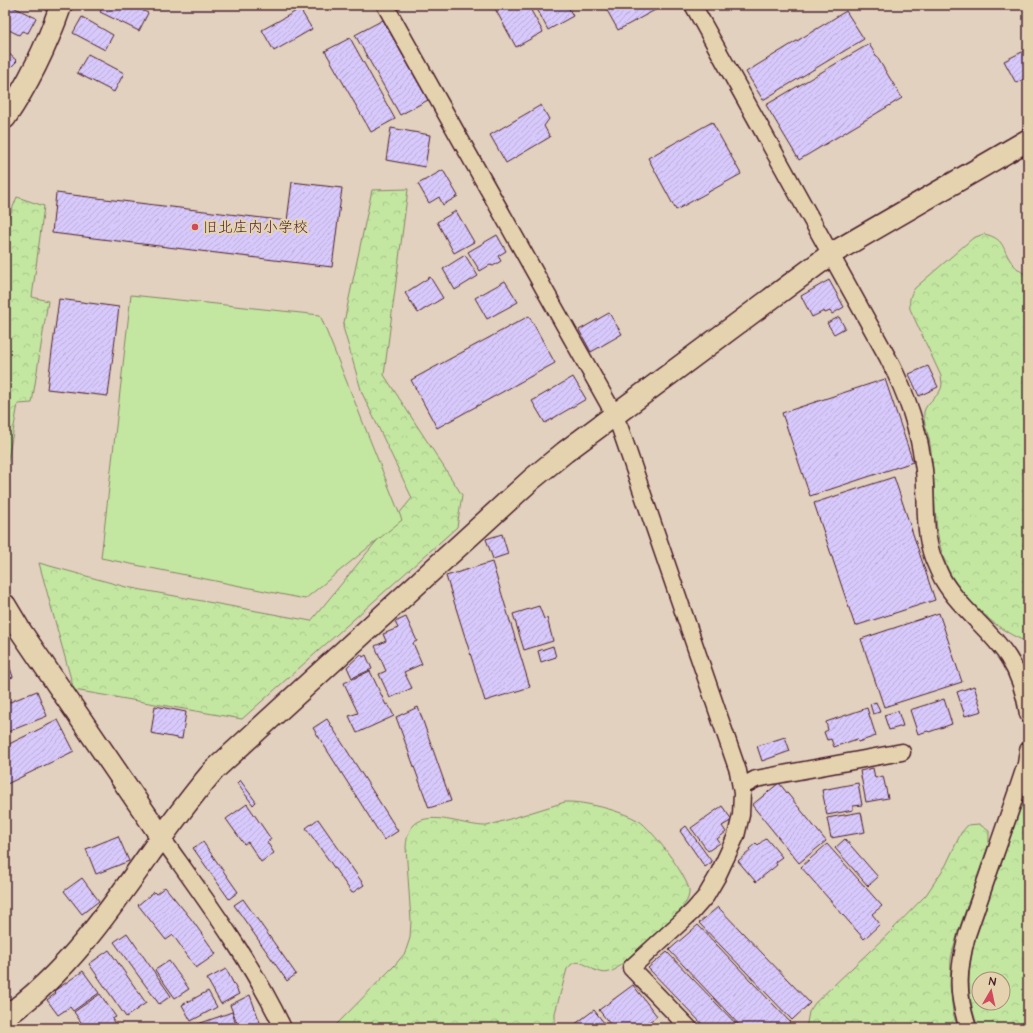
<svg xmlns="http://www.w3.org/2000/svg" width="1033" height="1033" font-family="'Architects Daughter','Klee One',sans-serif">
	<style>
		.forest { fill: url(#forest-crowns); stroke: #868366; fill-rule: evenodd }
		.park { fill: #c3e7a1; stroke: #868366 }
		.building { fill: url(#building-hatch); stroke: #4a1f2b }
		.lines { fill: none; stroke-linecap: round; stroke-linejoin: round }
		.minor-casing { stroke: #4a1f2b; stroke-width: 19 }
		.tertiary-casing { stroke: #4a1f2b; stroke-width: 24 }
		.minor { stroke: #e5d3b0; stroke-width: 16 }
		.tertiary { stroke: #e5d3b0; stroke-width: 21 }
		.poi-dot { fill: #d1495b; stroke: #e5d3b0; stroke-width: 1.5 }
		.labels { text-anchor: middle; stroke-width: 4; stroke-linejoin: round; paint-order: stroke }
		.poi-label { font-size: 15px; fill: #4a1f2b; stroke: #e5d3b0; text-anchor: start }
	</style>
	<defs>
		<pattern id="forest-crowns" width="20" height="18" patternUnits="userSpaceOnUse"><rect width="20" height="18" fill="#c3e7a1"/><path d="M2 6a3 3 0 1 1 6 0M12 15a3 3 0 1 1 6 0" fill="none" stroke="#a9c68b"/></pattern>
		<pattern id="building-hatch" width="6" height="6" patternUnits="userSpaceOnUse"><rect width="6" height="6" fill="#d7c9fb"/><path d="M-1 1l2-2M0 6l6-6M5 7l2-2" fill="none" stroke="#baacd7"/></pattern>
	</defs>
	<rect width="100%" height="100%" fill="#e2d1bf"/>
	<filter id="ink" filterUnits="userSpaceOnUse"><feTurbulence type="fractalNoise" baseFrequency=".025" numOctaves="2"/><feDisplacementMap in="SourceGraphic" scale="8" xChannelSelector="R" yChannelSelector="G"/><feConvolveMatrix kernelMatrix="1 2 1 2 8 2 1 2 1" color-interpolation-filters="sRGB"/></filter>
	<g filter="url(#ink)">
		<!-- forest -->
		<path class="forest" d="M408,189L384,375L462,495L457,527L242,719L74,690L39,563L126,587L311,621L412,498L362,393L343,327L372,190Z
			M17,197L44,206L32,297L48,301L32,403L18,404L5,477V227Z
			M984,234C1007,239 1001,250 1013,264C1017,269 1023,273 1028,276V642C998,632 967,602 951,575C944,562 939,545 937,529C934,509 935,489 933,469C932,459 931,448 929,439C927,430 923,421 924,412C926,401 942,396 942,384C942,382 941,378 941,376L910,309C909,300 910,295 915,288L973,238Z
			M1028,787V1028H978C966,992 967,973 976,937ZM979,979H1003V1003H979Z
			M565,802C584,801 622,811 639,821C651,828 687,876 689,890C690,898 684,906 679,912L616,969C593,984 583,948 567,969L555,1013V1028H333L395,965L405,953L410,938L411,921L406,847C409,798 459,827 487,826Z
			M979,824L989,831V843L958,932L951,958L950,986L953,1013L958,1028H806L809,1012L815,1003L889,933L926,895L946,865L961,833L968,825Z"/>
		<!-- park -->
		<path class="park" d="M131,295L320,315L402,520L305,599L101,558Z"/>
		<!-- building -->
		<path class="building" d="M9,5L36,18L28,33L22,31L19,35L5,28V12Z
			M104,5H131L148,13L139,31L100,12Z
			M493,5H528L543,32L516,47Z
			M535,5H567L573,16L548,30Z
			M604,5H655L657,9L618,30Z
			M300,9L312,29L274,51L262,30Z
			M846,11L864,39L763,100L746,72Z
			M82,17L113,35L105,50L73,33Z
			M383,20L428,100L400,115L355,35Z
			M350,38L395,119L371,132L325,51Z
			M869,44L902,98L799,160L766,105Z
			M1028,49V77L1016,83L1004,61Z
			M5,50L17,61L5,73Z
			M88,54L124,73L114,92L77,73Z
			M541,105L549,119L544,126L550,137L506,163L490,135Z
			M712,122L741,174L676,210L648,158Z
			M391,128L430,135L425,167L386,160Z
			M443,170L458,196L443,205L439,197L429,203L418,184Z
			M292,182L342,188L332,267L52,233L56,193L287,221Z
			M456,211L474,242L454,253L437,222Z
			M497,235L506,251L498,256L501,261L493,266L490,265L480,271L468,252Z
			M465,255L478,276L455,290L443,269Z
			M430,277L443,298L418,313L405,293Z
			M829,280L844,307L832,314L830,311L825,313L824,311L812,317L801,296Z
			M505,281L518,302L487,319L475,298Z
			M59,299L119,307L108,396L47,389Z
			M609,313L622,334L591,352L579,330Z
			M529,316L555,363L437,428L411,380Z
			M839,317L845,328L834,334L827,323Z
			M928,366L938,387L919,396L909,374Z
			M573,377L586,399L545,423L532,401Z
			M885,379L913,462L810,496L782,413Z
			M894,477L935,600L855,626L814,503Z
			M502,534L508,554L493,559L486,539Z
			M492,562L530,687L485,701L446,576Z
			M539,606L544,619L547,618L553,641L524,650L513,614Z
			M939,613L962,682L884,707L861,639Z
			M406,617L417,641L413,643L422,664L404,672L412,688L390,698L379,674L386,671L375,646L386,641L383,634L398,628L395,622Z
			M553,646L556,657L541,662L538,651Z
			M5,653L13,677L5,680Z
			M361,654L363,657L366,655L372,669L352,678L347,667Z
			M370,671L386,705L388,704L394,716L357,733L349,716L358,713L344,683Z
			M974,686L982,711L965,716L957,692Z
			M37,691L47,716L5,733V704Z
			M944,699L952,724L929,732L928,731L918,734L910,710Z
			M876,702L880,712L873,714L870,704Z
			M155,706L186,712L182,739L151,733Z
			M418,707L451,801L429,808L396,717Z
			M867,708L876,736L858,742L857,739L834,747L831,739L827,740L824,732L828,730L826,722Z
			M898,711L903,726L889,730L884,715Z
			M327,719L398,831L384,840L313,728Z
			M58,720L74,751L5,785V746Z
			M785,737L790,751L762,761L757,746Z
			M873,768L875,778L883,776L888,798L866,802L860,771Z
			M240,780L256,802L253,805L237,783Z
			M779,783L826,841L799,863L752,805Z
			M858,783L862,805L853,806V810L827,815L822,790Z
			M247,804L271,839L267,842L274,853L261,862L248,842L244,844L226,819Z
			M722,806L732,820L722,826L726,832L717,839L720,843L708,851L691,828Z
			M861,812L865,832L831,838L827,818Z
			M318,819L364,885L352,893L306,828Z
			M686,826L712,862L705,867L680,831Z
			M118,836L129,861L96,874L86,849Z
			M766,838L782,857L775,862L777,865L756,882L738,861L750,851L749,849L756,843L758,845Z
			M845,839L878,877L868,886L835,848Z
			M203,842L238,892L229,899L193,848Z
			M827,844L882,906L872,914L880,924L864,939L801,867Z
			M82,878L99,901L82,914L64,891Z
			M165,887L192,920L216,954L196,968L173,935L166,940L138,905L154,892L156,894Z
			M243,899L296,974L287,981L234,905Z
			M718,907L810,1003L792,1020L699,923Z
			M698,925L790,1022L784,1028H742L669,950Z
			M127,933L171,996L159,1004L114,942Z
			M109,950L146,1003L126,1017L89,964Z
			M667,952L740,1028H706L648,968Z
			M169,961L189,989L175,998L155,970Z
			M226,969L239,994L221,1004L207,979Z
			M83,971L99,993L73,1011L70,1007L58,1015L47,1000L56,993L54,991Z
			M633,985L657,1016L641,1028H613L599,1010Z
			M208,991L217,1007L191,1021L182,1005Z
			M100,994L116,1017L112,1019L118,1028H85L74,1012Z
			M250,995L262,1028H239L230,1005Z
			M594,1010L608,1028H570Z
			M232,1012L237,1028H187Z"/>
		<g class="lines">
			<!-- minor casing -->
			<g class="minor-casing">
				<path id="minor" d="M385,5L608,403L620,428L738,771L742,793L741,815L736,836L717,877L706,896L692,912L631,968L689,1028
					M693,5L888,358C907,395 919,429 924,470C927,499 923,531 933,558C936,565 939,573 943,580C960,609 990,629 1008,657C1019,674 1025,694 1028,714
					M741,787L756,779L902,752
					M162,838C205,899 251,960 283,1028
					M968,1028C956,992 958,970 967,935L1019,785L1026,764L1028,750"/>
			</g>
			<!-- tertiary casing -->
			<g class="tertiary-casing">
				<path id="tertiary" d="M5,118C29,83 47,45 61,5
					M5,605L20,630L162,838
					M5,1017C66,974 110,910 153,849C173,822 192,795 214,770L532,479L565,452L831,254L1028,140"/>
			</g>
			<!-- minor -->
			<use href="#minor" class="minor"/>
			<!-- tertiary -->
			<use href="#tertiary" class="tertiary"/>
		</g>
	</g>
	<!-- markers -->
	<circle class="poi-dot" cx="195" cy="227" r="4"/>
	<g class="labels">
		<!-- poi labels -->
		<g class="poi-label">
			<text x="203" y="232">旧北庄内小学校</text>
		</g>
	</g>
	<!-- margin -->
	<rect width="1033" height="1033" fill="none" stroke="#e5d3b0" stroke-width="20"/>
	<rect x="10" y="10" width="1013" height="1013" fill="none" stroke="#4a1f2b" stroke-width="1.5" filter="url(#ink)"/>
	<!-- north arrow -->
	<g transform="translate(991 991) rotate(9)"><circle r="19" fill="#e5d3b0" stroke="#a78b7b"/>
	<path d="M0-3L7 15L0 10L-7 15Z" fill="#d1495b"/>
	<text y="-6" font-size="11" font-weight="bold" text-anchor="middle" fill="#4a1f2b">N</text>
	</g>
</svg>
